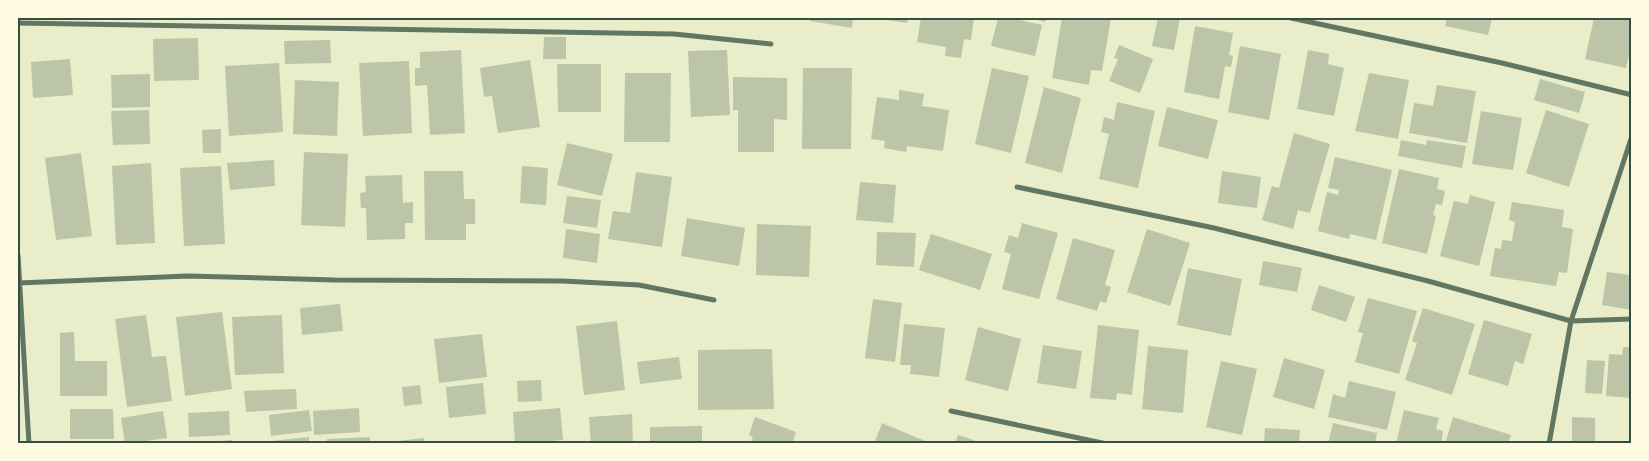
<svg xmlns="http://www.w3.org/2000/svg" width="1649" height="461" font-family="Commissioner,sans-serif">
	<style>
		.building { fill: #bcc5a7 }
		.lines { fill: none; stroke-linecap: round; stroke-linejoin: round }
		.minor { stroke: #617663; stroke-width: 5 }
		.neatline { fill: none; stroke: #344e41; stroke-width: 2 }
	</style>
	<rect width="100%" height="100%" fill="#e9edc9"/>
	<!-- building -->
	<path class="building" d="M811,18H853L852,28L810,21Z
		M875,18H908L907,23Z
		M921,18H974L971,40L964,39L961,58L945,56L946,47L917,42Z
		M998,18H1011L1042,25L1035,56L991,46Z
		M1031,18H1046L1045,22Z
		M1062,18H1111L1102,71L1091,70L1089,85L1052,78Z
		M1158,18H1180L1174,50L1152,46Z
		M1447,18H1492L1488,35L1445,26Z
		M1594,18H1632V40L1626,68L1585,59Z
		M1195,26L1233,33L1229,55L1233,56L1231,67L1225,66L1219,99L1184,92Z
		M544,37H566V59H543Z
		M198,38L199,80L154,81L153,39Z
		M330,40L331,63L285,64L284,41Z
		M1119,45L1153,59L1140,93L1109,81L1118,59L1114,58Z
		M1240,46L1281,54L1269,120L1228,112Z
		M461,50L465,133L430,135L427,85L415,86V68H420V52Z
		M727,50L730,115L691,117L688,51Z
		M1308,50L1329,54L1328,64L1344,68L1334,116L1297,109Z
		M70,59L73,95L33,98L31,62Z
		M530,60L540,127L498,133L492,96L484,97L480,68Z
		M409,61L412,133L363,136L359,63Z
		M279,63L283,132L229,136L225,66Z
		M557,64H601V112H558Z
		M803,68H852L851,149H802Z
		M992,68L1029,76L1011,153L975,144Z
		M625,73H671L670,142H624Z
		M1369,73L1409,80L1398,139L1355,131Z
		M150,74V107L112,108L111,75Z
		M733,77L787,78V120L774,119V152H738V110H733Z
		M1540,79L1585,92L1579,113L1534,100Z
		M295,80L339,82L337,136L293,134Z
		M1437,85L1476,91L1467,143L1409,133L1414,103L1433,106Z
		M1044,87L1081,98L1062,173L1025,163Z
		M899,90L924,94L922,106L949,110L943,151L907,146L906,152L884,148L885,141L871,139L877,97L899,100Z
		M1117,102L1155,111L1138,188L1099,179L1109,134L1101,132L1104,117L1114,120Z
		M1167,107L1218,120L1208,159L1158,146Z
		M149,110L150,144L113,145L111,111Z
		M1546,110L1589,124L1569,187L1526,173Z
		M1481,111L1522,118L1513,170L1472,164Z
		M221,129V153H203L202,130Z
		M1294,133L1330,144L1310,213L1298,210L1293,229L1262,220L1272,186L1279,188Z
		M1401,140L1426,145L1427,140L1466,146L1462,168L1398,156Z
		M567,143L613,154L602,196L557,185Z
		M304,152L348,154L345,227L301,225Z
		M81,153L92,236L56,240L45,158Z
		M1335,157L1392,170L1376,240L1350,234L1349,239L1318,231L1327,192L1338,195L1339,190L1328,188Z
		M274,160L275,186L230,190L227,163Z
		M151,163L155,243L116,245L112,166Z
		M221,166L225,244L184,246L180,168Z
		M522,166L548,168L546,205L520,203Z
		M1399,169L1439,178L1437,189L1445,191L1442,205L1436,204L1433,215L1436,216L1427,254L1382,243Z
		M424,171H463L464,199H475V224H466V240H425Z
		M1222,171L1261,177L1257,208L1218,203Z
		M636,172L672,177L662,247L608,239L613,211L630,213Z
		M402,175L403,203L413,202V223H405V239L367,240L366,208H361L360,193L366,192L365,176Z
		M860,182L896,185L893,223L856,220Z
		M1470,195L1495,202L1479,266L1440,256L1454,201L1468,204Z
		M567,196L601,200L597,228L563,223Z
		M1512,202L1564,210L1562,227L1573,229L1567,273L1559,272L1556,286L1490,276L1495,248L1501,249L1502,240L1512,241L1515,222L1509,220Z
		M687,218L745,228L739,266L681,256Z
		M1022,223L1058,233L1039,299L1002,289L1011,254L1004,252L1009,235L1018,238Z
		M757,224L811,226L809,277L756,275Z
		M566,229L600,234L597,263L563,258Z
		M1147,229L1190,243L1170,306L1127,292Z
		M877,232L916,233L914,267L876,265Z
		M931,234L992,254L980,290L919,270Z
		M1073,238L1115,250L1105,285L1111,287L1106,303L1100,301L1097,311L1056,299Z
		M1263,261L1302,268L1297,292L1259,285Z
		M1188,268L1242,279L1231,336L1177,325Z
		M1607,272L1631,275L1629,292H1632V310L1602,305Z
		M1319,285L1355,297L1346,322L1311,310Z
		M1368,298L1417,311L1399,374L1355,362L1363,333L1358,332Z
		M873,299L902,303L895,362L865,358Z
		M340,304L343,331L302,335L300,308Z
		M1423,308L1475,324L1452,395L1405,380L1417,343L1412,341Z
		M222,312L232,389L185,396L176,317Z
		M146,315L152,357L166,356L172,401L127,407L115,319Z
		M282,315L284,373L235,375L232,317Z
		M1484,320L1532,334L1523,364L1515,361L1508,386L1468,374Z
		M617,321L625,390L584,395L576,326Z
		M904,324L945,328L939,377L910,374L911,365H900Z
		M1098,325L1139,330L1132,395L1117,393L1116,400L1090,398Z
		M978,327L1021,339L1008,391L965,380Z
		M74,332L75,361H107V396H60V333Z
		M482,334L487,377L439,383L434,339Z
		M1043,345L1082,351L1076,389L1037,383Z
		M1148,346L1188,350L1183,413L1142,409Z
		M1623,347H1632V398L1606,396L1609,354L1622,355Z
		M772,349L774,409L698,410V350Z
		M679,357L682,379L640,384L637,362Z
		M1284,358L1325,370L1314,409L1273,397Z
		M1587,360L1605,361L1602,394L1585,393Z
		M1221,361L1257,369L1242,435L1206,427Z
		M541,380L542,401L518,402L517,381Z
		M1349,381L1396,392L1387,430L1328,417L1333,394L1345,398Z
		M483,383L486,414L449,418L446,387Z
		M420,385L422,404L404,406L402,387Z
		M296,389L297,409L246,412L244,391Z
		M359,408L360,432L314,435L313,411Z
		M560,408L563,440L515,444L513,412Z
		M70,409H113L114,439H70Z
		M309,410L312,431L271,436L269,415Z
		M1404,410L1439,418L1436,429L1443,431L1441,444H1396Z
		M163,411L167,438L125,444L121,418Z
		M229,411L230,435L189,437L188,413Z
		M632,414L633,444H591L589,417Z
		M755,417L796,432L792,444H750L753,437L749,435Z
		M1453,417L1511,435L1508,444H1445Z
		M1572,417L1595,418V444H1572Z
		M882,423L925,441L924,444H874Z
		M1333,423L1377,433L1375,444H1328Z
		M702,426V444H650V427Z
		M1265,428L1300,430L1299,444H1264Z
		M958,435L982,443V444H955Z
		M309,437V444H271V441Z
		M370,437V444H327V439Z
		M424,438V444H389V442Z
		M232,440V444H206V442Z"/>
	<g class="lines">
		<!-- minor -->
		<path class="minor" d="M1291,18L1502,63L1632,95
			M18,23L674,34L771,44
			M1017,187L1214,228L1428,281L1571,321L1632,319
			M18,255L29,444
			M18,283L188,276L335,280L563,281L639,285L714,300
			M951,411L1107,444
			M1549,444L1571,321L1632,136"/>
	</g>
	<!-- border -->
	<rect width="1649" height="461" fill="none" stroke="#fefae0" stroke-width="38"/>
	<rect x="19" y="19" width="1611" height="423" class="neatline"/>
</svg>
